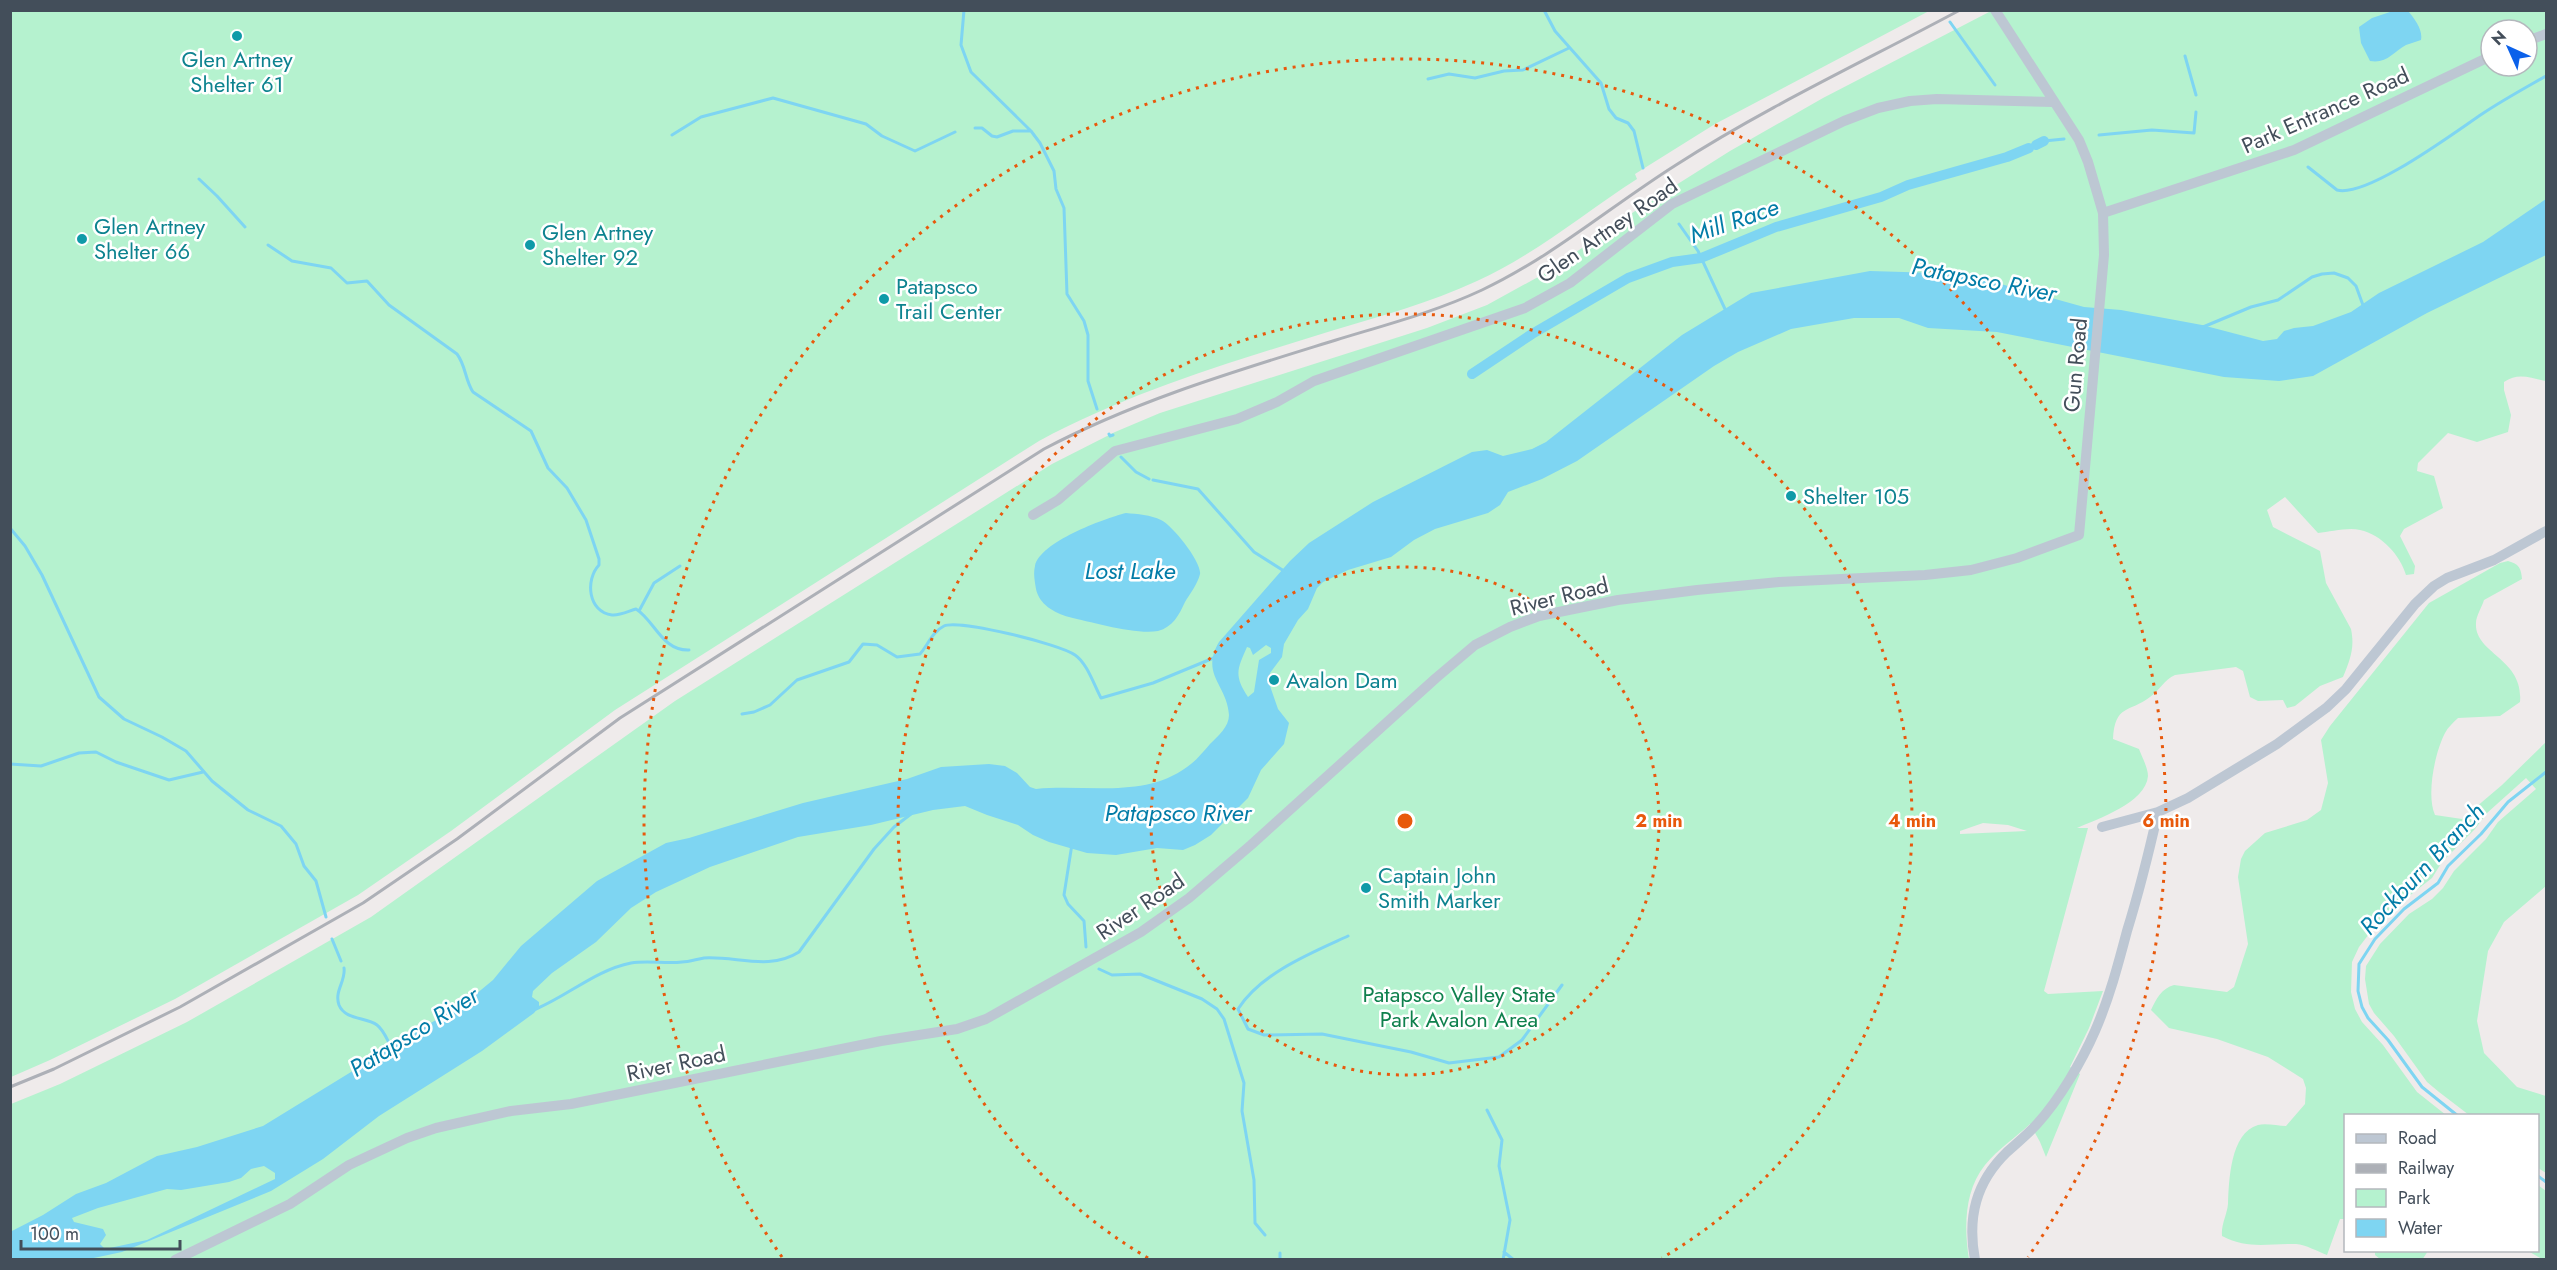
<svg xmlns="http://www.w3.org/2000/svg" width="2557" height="1270" font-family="Jost,sans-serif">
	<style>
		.green { fill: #b5f2cf; fill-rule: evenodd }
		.water { fill: #7ed5f2; fill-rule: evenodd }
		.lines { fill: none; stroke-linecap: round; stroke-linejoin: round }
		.stream { stroke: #7ed5f2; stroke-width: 3 }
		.canal { stroke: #7ed5f2; stroke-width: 10 }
		.minor { stroke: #bdc7d3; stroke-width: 10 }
		.rail { stroke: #adb0b7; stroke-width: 3 }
		.ring { fill: none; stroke: #e8590c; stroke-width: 3; stroke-dasharray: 3 6 }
		.culture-dot { fill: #0f9aa8; stroke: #fff; stroke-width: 2 }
		.labels { text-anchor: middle; stroke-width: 5; stroke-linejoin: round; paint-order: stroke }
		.culture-label { font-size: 22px; fill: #0d838f; stroke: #fff; text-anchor: start }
		.street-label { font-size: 22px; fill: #434e5a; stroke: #fff }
		.park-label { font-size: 22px; fill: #0f804d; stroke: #fff }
		.water-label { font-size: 24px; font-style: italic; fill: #027ca7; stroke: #fff }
		.centre { fill: #e8590c; stroke: #fff; stroke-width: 3 }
		.ring-label { font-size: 18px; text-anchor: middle; font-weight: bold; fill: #e8590c; stroke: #fff; stroke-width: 5; stroke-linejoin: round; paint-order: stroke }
	</style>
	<rect width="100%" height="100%" fill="#efebeb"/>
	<!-- green -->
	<path class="green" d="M11,10H1929V11L1715,124L1635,174L1637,179C1584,213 1535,255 1477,281C1430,303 1380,316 1331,331C1231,362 1132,391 1039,441L615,710L451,831L358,895L175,999L50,1060L11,1077Z
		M1991,11H2546V381C2531,378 2518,372 2504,382V390L2511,415L2508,432L2477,442L2448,433L2418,463L2417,471L2434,476L2443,508L2404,529L2400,536L2415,566L2414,574L2406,575C2400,555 2382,535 2360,530C2348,527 2330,532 2318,533L2285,497L2267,510L2273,527L2320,551L2326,583L2351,629C2355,648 2350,660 2343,677L2320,686L2295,706L2287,708L2283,700L2258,701L2250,697L2243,671L2236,667L2175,675C2164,680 2160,690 2150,697C2129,713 2115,704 2113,739L2139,749C2142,757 2148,768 2148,776C2146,803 2097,819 2077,828H2088L2044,991L2048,994L2103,991L2089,1028L2070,1067L2080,1074L2046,1157L2040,1142L2030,1124C2015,1138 1998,1149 1985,1165C1964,1191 1964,1228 1969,1259L11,1260V1104L60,1084L187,1022L371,917L675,701L1052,464L1115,432L1160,413L1427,328L1487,305L1549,271L1638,209L1730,151L1823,98ZM2491,30H2527V66H2491ZM1983,823L2008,825L2027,831L1960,834V831Z
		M2508,561C2519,564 2521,568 2522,579L2484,600C2482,607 2476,616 2476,623C2474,654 2524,658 2520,702L2500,716L2458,718C2453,723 2448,727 2445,733C2435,752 2426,795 2435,815L2462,819L2502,785L2546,742V886L2504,922L2488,951L2477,1021L2484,1053L2517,1087L2546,1096V1173L2538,1168V1116L2469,1115L2439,1092L2427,1082L2394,1036L2374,1013L2369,1004L2365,979L2366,966L2380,944L2409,914L2432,899L2443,888L2454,871L2486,839L2498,822L2536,789L2526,778L2487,813L2475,829L2442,862L2432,878L2399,904L2369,934L2359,947L2352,962L2351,992L2355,1009L2362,1022L2383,1045L2417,1092L2446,1115L2346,1116L2345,1219H2340L2327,1255C2317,1251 2306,1245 2296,1244C2269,1243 2249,1250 2222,1236C2221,1224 2227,1215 2228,1204C2229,1181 2230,1133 2258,1125C2266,1123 2278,1126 2286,1126L2305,1104L2306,1088L2303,1079L2268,1057L2217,1039L2169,1028L2151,1010C2156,999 2162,988 2174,985L2227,992L2234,987L2248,944L2238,877L2241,859L2245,851L2265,833L2307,820L2321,810L2328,783L2321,740L2330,726L2429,603L2500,563Z
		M2538,1185L2546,1191V1259H2542L2528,1251L2538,1250Z
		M2375,1251V1250L2428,1251L2422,1260L2380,1259L2375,1255Z"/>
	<!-- water -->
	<path class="water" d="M2393,11H2408C2415,19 2423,30 2421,40C2416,42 2411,43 2406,45C2393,52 2387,64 2370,61L2361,43L2359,27L2372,18Z
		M2546,199V255L2427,313L2313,376L2279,381L2224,377L1997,332L1928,328L1899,318H1854L1791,329L1738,352L1714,366L1577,461L1542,479L1508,492L1500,505L1488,513L1435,529L1414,540L1391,557L1348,570L1323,582L1317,588L1308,609L1298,620L1284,644L1282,657L1270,673L1269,683L1278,709L1289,723L1284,744L1261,770L1248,798L1211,835L1195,845L1183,850L1157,848L1116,855L1087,853L1049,842L1033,835L1018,825L987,815L965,806L933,810L871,825L798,837L710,867L656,892L631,908L596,942L552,973L533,991L532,997L539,1002V1007L534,1013L482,1051L379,1116L323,1159L271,1191L122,1252L89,1259H11L10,1232L43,1215L76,1194L106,1183L157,1156L197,1147L263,1126L470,999L493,980L521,946L597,881L666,843L689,838L803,803L907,779L941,767L989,764L1005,766L1017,773L1030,787L1036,789C1085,784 1144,799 1187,767C1196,761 1203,752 1210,744C1218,736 1229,727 1229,715C1227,684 1200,675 1219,642L1290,561L1309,543L1373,502L1472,452L1487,450L1503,456L1532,449L1546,442L1682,335L1751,293L1870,271L1937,273L1983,279L2084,307L2121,310L2202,325L2263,341L2277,339L2284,331L2294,328L2313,326L2351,312L2379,293L2483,242ZM1266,645L1271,648V653L1259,660L1254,692L1248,697C1233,675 1238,668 1247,647L1250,648L1253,655ZM264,1166L275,1173V1179L147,1240L105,1249L100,1244L106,1235L103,1229L74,1222L72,1218L98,1208L167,1189L181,1190L229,1182L241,1178L251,1169Z
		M1126,513C1137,514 1151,515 1161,520C1172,525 1202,562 1200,574C1198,583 1190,594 1185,602C1179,615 1173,627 1158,631C1136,635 1091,622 1069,617C1054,613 1039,604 1036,589C1035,582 1033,574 1035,566C1040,542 1103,519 1126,513Z"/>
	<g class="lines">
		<!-- stream -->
		<path class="stream" d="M964,10L961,45L971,72L1031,131L1040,143L1054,171L1056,189L1064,208L1067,294L1084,321L1088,335V381L1097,409
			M1544,10L1555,31L1601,83L1609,109L1616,118L1628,123L1634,131L1643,168
			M1950,22L1995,85
			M2185,56L2196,95
			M1428,79L1449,74L1475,78L1504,71L1523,70L1569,48
			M975,128H982L992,136L997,137L1013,131H1029
			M672,135L701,117L773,98L866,124L882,136L915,151L955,132
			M2099,135L2152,130L2194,133L2196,112
			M2044,141L2064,139
			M2308,167L2337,190C2367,198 2455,132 2482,114C2503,100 2525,88 2546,76
			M199,179L217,196L245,227
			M1679,224L1698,251L1725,309
			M268,245L292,261L331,268L347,283L367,281L389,305L457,354C466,366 465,380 473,392L531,431L548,468L567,488L586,520L599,559V565C585,580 588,612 612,615C619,616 629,611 636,609C655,621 662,651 689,650
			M2203,327L2251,307L2278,300L2312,277L2322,274L2334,273L2348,278L2356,286L2364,308
			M1109,434L1110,436L1113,435
			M1121,457L1136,472L1149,479
			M1153,480L1198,489L1254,552L1284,571
			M10,528L25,546L42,575L99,697L124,719L162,737L186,751L212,781L248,810L281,826L296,844L304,866L316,881L326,917
			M639,611L654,583L680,566
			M742,714L754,712L770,705L797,680L849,662L863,644L877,645L897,657L920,654C928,645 932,632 944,626C958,619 1060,644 1075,655C1087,663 1094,685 1101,698L1153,683L1216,657
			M10,764L41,766L79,753L96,752L116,762L169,780L203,772
			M1072,844L1064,895L1068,904L1084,921L1086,947
			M1348,936C1311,953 1261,973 1238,1009L1248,1029L1264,1035L1322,1034L1411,1052L1449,1063L1499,1057L1522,1040L1562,985
			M332,939L341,961
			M344,968C346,981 334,991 339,1005C345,1020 366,1017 377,1025C384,1030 388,1042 393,1050
			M1099,969L1112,975L1140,974L1202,999L1217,1009L1224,1019L1244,1083L1242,1111L1254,1180L1255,1223L1265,1235
			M536,1009C569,995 596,970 631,963C648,960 665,964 682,962C689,962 697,959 704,958C737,956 769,971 799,952L874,849L894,827L911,814
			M1487,1110L1502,1140L1499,1166L1510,1220L1503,1260
			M2458,1116L2422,1087L2388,1040L2368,1018L2362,1007L2358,991L2359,964L2375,939L2404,909L2438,883L2448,866L2481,834L2508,802L2546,772
			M2538,1176L2546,1182
			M1504,1252L1514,1260
			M1280,1253V1260"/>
		<!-- canal -->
		<path class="canal" d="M2036,145L2044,141
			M1472,374L1532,334L1628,278L1672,262L1701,258L1776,227L1881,197L1908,185L2007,157L2029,148"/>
		<!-- minor -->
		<path class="minor" d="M2527,41L2546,34
			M2103,213L2294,150L2491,56
			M1033,515L1058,500L1115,451L1237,419L1277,402L1314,381L1525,308L1570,283L1672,204L1844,121L1878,108L1910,101L1937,99L2053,102
			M2102,827L2158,812L2188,798L2277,744L2326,708L2346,689L2415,604L2434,586L2447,578L2494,560L2546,531
			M175,1260L290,1204L349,1165L407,1138L436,1128L511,1111L571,1104L881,1041L957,1029L986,1019L1141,932L1189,898L1251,845L1436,678L1475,645L1510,627L1539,616L1618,600L1697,590L1779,582L1925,575L1971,570L2017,558L2079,535L2104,255L2103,213L2088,162L2079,140L1995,10
			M1975,1260C1967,1217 1976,1182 2007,1152C2017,1143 2028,1134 2037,1124C2059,1100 2082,1061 2095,1031C2109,999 2118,965 2127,931C2139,892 2149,852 2158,812"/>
		<!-- rail -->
		<path class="rail" d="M10,1087L54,1069L180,1007L363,903L457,839L620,718L1044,449C1137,400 1236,371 1336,340C1385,325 1435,312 1482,290C1552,257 1611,206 1676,165C1766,107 1865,61 1960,10"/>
	</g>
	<!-- distance rings -->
	<g class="ring">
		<circle cx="1405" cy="821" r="254"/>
		<path d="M1148 1258A507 507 0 1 1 1662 1258"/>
		<path d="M782 1257A761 761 0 1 1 2028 1257"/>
	</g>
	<!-- markers -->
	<g class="culture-dot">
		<circle cx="237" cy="36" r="6"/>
		<circle cx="82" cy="239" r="6"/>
		<circle cx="530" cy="245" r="6"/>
		<circle cx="884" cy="299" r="6"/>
		<circle cx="1791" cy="496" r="6"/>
		<circle cx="1274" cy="680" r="6"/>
		<circle cx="1366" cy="888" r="6"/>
	</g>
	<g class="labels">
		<!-- culture labels -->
		<g class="culture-label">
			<text x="237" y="67" text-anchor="middle">Glen Artney<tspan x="237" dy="25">Shelter 61</tspan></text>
			<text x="94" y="234">Glen Artney<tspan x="94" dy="25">Shelter 66</tspan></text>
			<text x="542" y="240">Glen Artney<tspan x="542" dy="25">Shelter 92</tspan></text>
			<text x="896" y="294">Patapsco<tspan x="896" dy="25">Trail Center</tspan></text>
			<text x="1803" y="504">Shelter 105</text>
			<text x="1286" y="688">Avalon Dam</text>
			<text x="1378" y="883">Captain John<tspan x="1378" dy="25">Smith Marker</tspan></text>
		</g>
		<!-- street labels -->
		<g class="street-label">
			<text transform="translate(2325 110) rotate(-24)" y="8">Park Entrance Road</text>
			<text transform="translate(1607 230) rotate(-35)" y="8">Glen Artney Road</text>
			<text transform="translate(2075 365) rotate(-85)" y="8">Gun Road</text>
			<text transform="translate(1559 596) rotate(-14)" y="8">River Road</text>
			<text transform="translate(1140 906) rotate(-34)" y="8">River Road</text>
			<text transform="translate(676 1063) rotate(-12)" y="8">River Road</text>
		</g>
		<!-- park labels -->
		<g class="park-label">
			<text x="1459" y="1002">Patapsco Valley State<tspan x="1459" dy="25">Park Avalon Area</tspan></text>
		</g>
		<!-- water labels -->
		<g class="water-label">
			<text transform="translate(1734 221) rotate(-19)" y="8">Mill Race</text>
			<text transform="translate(1984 280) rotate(11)" y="8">Patapsco River</text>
			<text x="1130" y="579">Lost Lake</text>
			<text x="1178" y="821">Patapsco River</text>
			<text transform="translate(2422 869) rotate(-47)" y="8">Rockburn Branch</text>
			<text transform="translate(414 1032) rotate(-32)" y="8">Patapsco River</text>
		</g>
	</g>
	<circle cx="1405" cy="821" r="9" class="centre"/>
	<g class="ring-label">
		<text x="1659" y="827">2 min</text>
		<text x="1912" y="827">4 min</text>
		<text x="2166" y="827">6 min</text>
	</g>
	<!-- border -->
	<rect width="2557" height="1270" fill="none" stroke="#434e5a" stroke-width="24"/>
	<!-- legend -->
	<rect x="2344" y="1114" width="195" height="138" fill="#ffffff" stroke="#b4b8bd" stroke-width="1.5"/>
	<rect x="2356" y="1134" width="30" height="9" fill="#bdc7d3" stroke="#b4b8bd" stroke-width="1.5"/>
	<text x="2398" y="1144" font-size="18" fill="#434e5a">Road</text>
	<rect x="2356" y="1164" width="30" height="9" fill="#adb0b7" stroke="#b4b8bd" stroke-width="1.5"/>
	<text x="2398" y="1174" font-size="18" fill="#434e5a">Railway</text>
	<rect x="2356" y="1189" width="30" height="18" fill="#b5f2cf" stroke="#b4b8bd" stroke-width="1.5"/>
	<text x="2398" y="1204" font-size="18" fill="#434e5a">Park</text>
	<rect x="2356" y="1219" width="30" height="18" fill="#7ed5f2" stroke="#b4b8bd" stroke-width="1.5"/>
	<text x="2398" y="1234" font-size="18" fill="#434e5a">Water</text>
	<!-- north arrow -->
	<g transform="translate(2509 48) rotate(315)"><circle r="28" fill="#ffffff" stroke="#b4b8bd" stroke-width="1.5"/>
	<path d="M0-4.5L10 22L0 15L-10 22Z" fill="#0b61ea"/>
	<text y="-9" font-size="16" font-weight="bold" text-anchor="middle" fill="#434e5a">N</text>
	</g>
	<!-- scale -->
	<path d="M21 1240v9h159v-9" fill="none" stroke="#434e5a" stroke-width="3"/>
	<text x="30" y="1240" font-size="18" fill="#434e5a" stroke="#ffffff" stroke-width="4.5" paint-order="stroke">100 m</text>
</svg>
